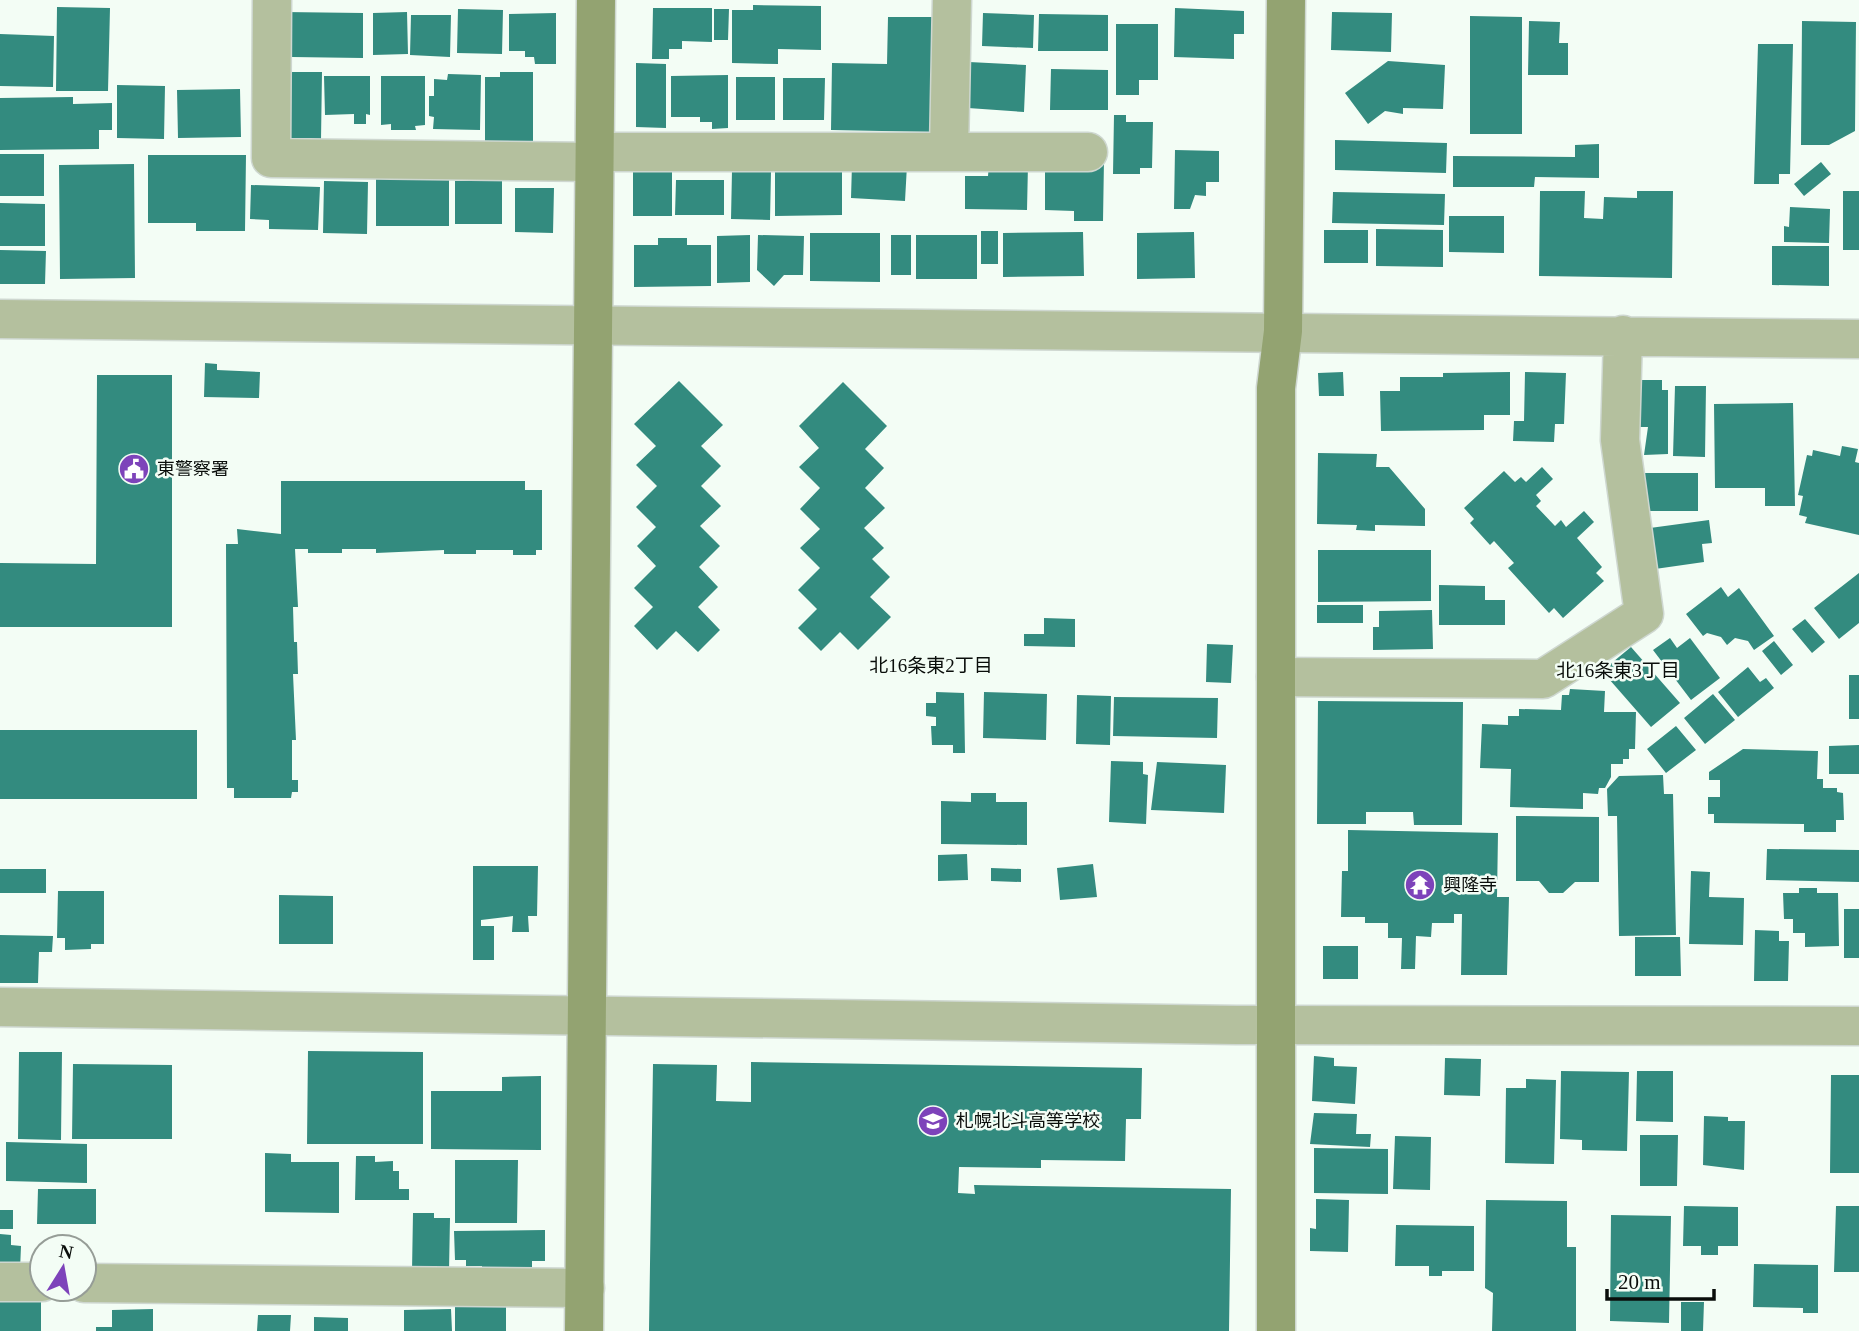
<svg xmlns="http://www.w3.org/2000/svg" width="1859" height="1331" font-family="'Times New Roman','Noto Sans JP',serif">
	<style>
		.building { fill: #338b7f }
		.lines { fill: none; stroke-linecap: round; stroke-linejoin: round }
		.street-casing { stroke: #ced7d0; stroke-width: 41 }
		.secondary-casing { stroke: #ced7d0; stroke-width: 41 }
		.street { stroke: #b4c09e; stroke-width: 38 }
		.secondary { stroke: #93a371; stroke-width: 38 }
		.labels { text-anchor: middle; stroke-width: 5; stroke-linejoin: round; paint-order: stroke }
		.poi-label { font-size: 18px; fill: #0a0e0b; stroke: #f3fdf5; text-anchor: start }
		.neighbourhood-label { font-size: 19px; fill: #0a0e0b; stroke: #f3fdf5 }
	</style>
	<rect width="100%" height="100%" fill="#f3fdf5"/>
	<!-- building -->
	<path class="building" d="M753,5L821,6V50L778,49V64L732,63V10H753Z
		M57,7L110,8L108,91H56Z
		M653,8H712V42L682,41V49H669V59H652Z
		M1175,8L1244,11V34H1234V59L1174,57Z
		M458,9L503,10L502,54L457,53Z
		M714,9H729L728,40H714Z
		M284,12L363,13V58L292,57V35H284Z
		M407,12L408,54L373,55V13Z
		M1332,12L1392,13L1391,52L1331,50Z
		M556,13V64H535L534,57H525V51H509V14Z
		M983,13L1034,15L1033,48L982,46Z
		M1039,14L1108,15V51H1038Z
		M411,15H451L450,57L410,55Z
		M1470,16L1522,17V134H1470Z
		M888,17H934L932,132L831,130L832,63L887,64Z
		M1529,21L1560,22L1559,43H1568V75H1528Z
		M1802,21L1856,22L1855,131L1829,145H1801Z
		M1116,24H1158V80H1139V95H1116Z
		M0,34L54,36L53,87L0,86Z
		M1758,44H1793L1790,174H1779V184H1754Z
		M1388,61L1445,65L1443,109L1403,108V114L1385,111L1368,124L1345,93Z
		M969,62L1026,65L1024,112L968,108Z
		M636,63L666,64V128L636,127Z
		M1051,69L1108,70V110H1050Z
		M290,72H322L321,140L289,139Z
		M500,72H533V145L485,144V77H500Z
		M448,74L481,75L480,130L433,129L434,117L429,116V96H434V79L447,80Z
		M728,75V128L712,129V122H700V117H671V76Z
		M324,76H370V115L366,114V124H354V114L325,115Z
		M381,76H425V125L415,126L416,130H391V124L381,125Z
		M736,77H775V120H736Z
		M783,78H825L824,120H783Z
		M117,85L165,86L164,139L117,138Z
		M240,89L241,137L178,138L177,90Z
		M73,97V104L112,103V130H99V149L0,150V98Z
		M1114,115H1126V122H1153L1152,168H1140V174H1113Z
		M1335,140L1447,143L1446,173L1335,170Z
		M1599,144V178L1535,177L1534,187H1453V156L1575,157V145Z
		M1175,150L1219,151V182H1206V196L1195,195L1190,209H1174Z
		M0,154H44V196H0Z
		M148,155H246L245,231H196V223H148Z
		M1104,159L1103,221H1074V211L1045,210V165Z
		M633,162H672V216H633Z
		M1821,162L1831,174L1804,196L1794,184Z
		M134,164L135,278L60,279L59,165Z
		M852,164L907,165L905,201L851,198Z
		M989,164H1028L1027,210L965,209V176H988Z
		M775,170H842V215L775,216Z
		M376,171H426L427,180H449V226H376Z
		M732,171H771L770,220L731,219Z
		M676,180H724V215H675Z
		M324,181L368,182L367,234L323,233Z
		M455,181H502V224H455Z
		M251,185L320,187L318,230L269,229V220L250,219Z
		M515,188H554L553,233L515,232Z
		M1540,191H1585L1584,218L1603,219L1604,197L1637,198V191H1673L1672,278L1539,276Z
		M1843,191H1859V250H1843Z
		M1333,192L1445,194L1444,225L1332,223Z
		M0,203L45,204V246H0Z
		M1790,207L1830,209L1829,243L1784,242V226L1789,227Z
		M1449,216H1504V253L1449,252Z
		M1376,229L1443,230V267L1376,266Z
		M1324,230H1368V263H1324Z
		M981,231H998V264H981Z
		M1083,232L1084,276L1003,277V233Z
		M1194,232L1195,278L1137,279V233Z
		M810,233H880V282L810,281Z
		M750,235V282L717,283V236Z
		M758,235L804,236L803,275H784L774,286L757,270Z
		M891,235H911V275H891Z
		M916,235H977V279H916Z
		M658,238H687V245H711V286L634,287V245H658Z
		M1772,246H1829V286L1772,285Z
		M0,250L46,251L45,284H0Z
		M205,363L217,364V370L260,372L259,398L204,397Z
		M1343,372L1344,396H1319L1318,373Z
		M1510,372V415H1484V430L1381,431L1380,391H1400V377H1443V373Z
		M1525,372L1566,373L1564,424H1555L1554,442L1513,441L1514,421H1524Z
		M97,375H172V627H0V563L96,564Z
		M1632,380H1662V390H1668V454L1644,455L1648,427H1632Z
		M679,381L723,425L701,446L721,466L701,486L721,506L700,526L720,546L699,567L718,587L698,607L720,630L698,652L676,631L657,650L634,626L653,607L634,588L656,566L637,546L656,527L636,507L657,486L636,465L656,446L634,424Z
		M843,382L887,426L865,449L884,468L865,488L885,508L864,528L884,548L872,559L890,577L870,597L891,617L858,650L840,632L821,651L798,628L817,609L798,590L820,568L800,548L820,529L800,509L820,488L799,467L819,448L799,426Z
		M1675,386H1706L1705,457L1673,456Z
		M1793,403L1795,506H1765V488H1715L1714,404Z
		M1842,446L1858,449L1855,462L1859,463V535L1805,523L1807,517L1799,515L1803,496L1798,495L1807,455L1812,456L1813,450L1840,456Z
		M1318,453L1377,454L1376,467H1389L1425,509V526L1375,525V531L1356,530L1357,525L1317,524Z
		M1542,467L1553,479L1536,495L1541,501L1536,506L1555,526L1561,520L1566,527L1584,511L1594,522L1577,538L1602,567L1596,573L1604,581L1563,618L1554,608L1549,613L1508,568L1514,563L1494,541L1490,545L1470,523L1474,519L1464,508L1504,471L1515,482L1521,477L1526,482Z
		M1643,473H1698V511H1643Z
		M281,481H525V490H542V550H536V555H513V550H476V554H444V550L376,553V549H342V553H308V549H295L298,607H293L294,642H297L298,674H293L296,740H292V780H298V792H292L291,798H234V788H227L226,544H238L237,529L281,534Z
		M1709,520L1712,543L1702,544L1704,562L1655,569L1650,528Z
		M1318,550H1431V601L1318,602Z
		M1859,573V623L1839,639L1814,608Z
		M1439,585L1485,586V600H1505V625H1439Z
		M1721,587L1728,597L1739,588L1774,636L1754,650L1748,641L1735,638L1727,645L1721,637L1707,633L1703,636L1686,614Z
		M1317,605H1363V623H1317Z
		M1432,610L1433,649L1373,650V627H1379V611Z
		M1044,618L1075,619V647L1024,646V634H1044Z
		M1805,619L1825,642L1812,653L1792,629Z
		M1670,638L1677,648L1690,638L1720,678L1691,700L1653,650Z
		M1774,641L1793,665L1781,675L1762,651Z
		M1207,644L1233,645L1231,683L1206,682Z
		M1631,647L1680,703L1651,727L1602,671Z
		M1748,667L1760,682L1766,678L1774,688L1738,717L1718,692Z
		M1849,675H1859V719H1849Z
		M1570,689L1605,691L1604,712H1636L1635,749H1629V759H1623V764H1611V777L1605,788H1599L1598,794L1583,793V809L1510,807L1511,769L1480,768L1482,724L1508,725V716H1519V709L1561,710L1562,695H1569Z
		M936,692L964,693L965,753H953V745H932L931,726H936V717L926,716V703H936Z
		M984,692L1047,694L1046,740L983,738Z
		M1713,694L1735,720L1705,744L1684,718Z
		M1077,695L1111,696L1110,745L1076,744Z
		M1114,697L1218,698L1217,738L1113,736Z
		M1318,701L1463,702L1462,825H1414L1413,812H1366V824H1317Z
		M1676,726L1696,750L1666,773L1647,749Z
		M0,730H197V799H0Z
		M1859,745V774H1829V746Z
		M1743,749L1818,751L1817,779H1823V788H1837V792L1843,793L1844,820H1836V832H1804V824L1714,823V814H1708V797H1720V780H1709V772Z
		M1111,761L1143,762V774L1148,775L1146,824L1109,822Z
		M1157,762L1226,765L1224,813L1151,810Z
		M1663,775L1664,794H1673L1676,935L1619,936L1617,816H1608L1607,789L1619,776Z
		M971,793H996V802H1027V845L941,844V801L971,802Z
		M1516,816L1599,817V882H1575L1563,893H1549L1539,881H1516Z
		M1348,830L1498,833L1497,897H1509L1507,975H1461L1462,914H1454V923H1432L1431,937L1416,936L1415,969H1401L1402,938H1388V923H1365V917H1341L1342,871H1348Z
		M1767,849L1859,850V882L1766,880Z
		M967,854L968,880L938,881V855Z
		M1093,864L1097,897L1060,900L1057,868Z
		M473,866H538L537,916H528L529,932H512L513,916L481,920V926H494V960H473Z
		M991,868L1021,869V882L991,881Z
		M0,869H46V893H0Z
		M1691,871L1710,872L1709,897L1744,898L1743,945L1689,944Z
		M1799,888H1817V893H1838L1839,946L1805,947V933H1793V919H1784L1783,893H1799Z
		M58,891H104V944H91V949L65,950V938H57Z
		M279,895L333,896V944H279Z
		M1844,909H1859V958H1844Z
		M1755,930L1779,931V941H1789L1788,981H1754Z
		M0,935L53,936L52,952H39L38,983H0Z
		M1635,937H1680L1681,976H1635Z
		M1323,946H1358V979H1323Z
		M308,1051L423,1052V1144H307Z
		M19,1052H62L61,1140L18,1139Z
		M1314,1056L1334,1058V1066L1357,1067L1355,1104L1312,1101Z
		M1445,1058L1481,1059L1480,1096L1444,1095Z
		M751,1062L1142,1068L1141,1119H1126L1125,1161L1041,1160V1168L959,1167L958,1193L975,1194L974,1185L1231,1189L1229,1331H649L653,1064L717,1065L716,1101L751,1102Z
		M73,1064L172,1065V1139H72Z
		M1561,1071L1629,1072L1627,1151L1582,1150V1140L1560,1139Z
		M1637,1071H1673V1122L1636,1121Z
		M1831,1075H1859V1173H1830Z
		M541,1076V1150L431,1149V1091H502V1077Z
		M1526,1079L1556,1080L1554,1164L1505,1163L1506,1088H1526Z
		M1314,1113L1357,1114L1356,1134H1371L1370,1147L1310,1144Z
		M1704,1116L1728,1117V1121H1745L1744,1170L1703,1165Z
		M1640,1135H1678L1677,1186H1640Z
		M1395,1136L1431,1137L1430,1190L1393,1189Z
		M6,1142L87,1144V1183L6,1181Z
		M1314,1148L1388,1149V1194L1314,1193Z
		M265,1153L291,1154V1162H339V1213L265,1212Z
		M356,1156H375V1162L393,1161V1171H399V1189H409V1200H355Z
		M455,1160H518L517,1223H455Z
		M38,1189H96V1224H37Z
		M1316,1199L1349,1200L1348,1252L1310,1251V1228L1316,1229Z
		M1486,1200L1567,1201V1247H1576V1331H1492L1493,1293L1485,1288Z
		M1684,1206L1738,1207V1246H1718V1255H1701V1246H1683Z
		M1836,1206H1859V1272H1834Z
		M0,1210H13V1229H0Z
		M413,1213H434V1218H450L449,1271H412Z
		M1611,1215L1671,1216L1669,1323L1610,1321Z
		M1396,1225L1474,1226V1271H1442V1276H1429V1266H1395Z
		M545,1230V1261H532V1269L482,1276V1266H466V1260H455L454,1231Z
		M0,1234L11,1235V1245L21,1246L20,1270H0Z
		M1754,1264L1818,1265V1313H1803V1308L1753,1307Z
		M0,1292L41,1296V1331H0Z
		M1681,1302H1704L1703,1331H1681Z
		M455,1306L506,1307V1331H455Z
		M153,1309V1331H96V1327H112V1310Z
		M451,1309L452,1331H404V1310Z
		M258,1315H291L290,1331H257Z
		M314,1317L348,1318V1331H314Z"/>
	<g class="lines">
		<!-- street casing -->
		<g class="street-casing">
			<path id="street" d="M272,0L271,158L595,162
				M949,151L952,0
				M595,152H1088
				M0,319L1859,339
				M1276,677L1543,679L1644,614L1620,440L1623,335
				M0,1007L1236,1025L1859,1026
				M0,1282H42
				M84,1283L585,1288"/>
		</g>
		<!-- secondary casing -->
		<g class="secondary-casing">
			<path id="secondary" d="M584,1331L596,0
				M1276,1331V388L1283,331L1286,0"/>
		</g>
		<!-- street -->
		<use href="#street" class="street"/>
		<!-- secondary -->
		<use href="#secondary" class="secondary"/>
	</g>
	<!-- icons -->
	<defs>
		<g id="civic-disc" transform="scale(1.575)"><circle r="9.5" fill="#7d43ba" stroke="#f3fdf5"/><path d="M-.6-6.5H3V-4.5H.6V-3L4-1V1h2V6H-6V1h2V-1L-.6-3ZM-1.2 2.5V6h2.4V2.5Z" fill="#fff"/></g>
		<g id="temple-disc" transform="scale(1.575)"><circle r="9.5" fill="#7d43ba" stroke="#f3fdf5"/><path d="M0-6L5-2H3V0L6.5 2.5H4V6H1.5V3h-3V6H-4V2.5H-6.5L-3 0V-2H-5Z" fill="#fff"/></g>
		<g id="school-disc" transform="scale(1.575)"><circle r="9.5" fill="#7d43ba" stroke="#f3fdf5"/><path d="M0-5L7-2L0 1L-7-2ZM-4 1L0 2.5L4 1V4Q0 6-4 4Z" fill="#fff"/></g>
	</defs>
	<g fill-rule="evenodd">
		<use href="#civic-disc" x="134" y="469"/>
		<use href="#temple-disc" x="1420" y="885"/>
		<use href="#school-disc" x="933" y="1121"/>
	</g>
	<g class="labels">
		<!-- poi labels -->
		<g class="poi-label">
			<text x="157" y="475">東警察署</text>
			<text x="1443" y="891">興隆寺</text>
			<text x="956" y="1127">札幌北斗高等学校</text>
		</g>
		<!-- neighbourhood labels -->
		<g class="neighbourhood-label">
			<text x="931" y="672">北16条東2丁目</text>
			<text x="1618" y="677">北16条東3丁目</text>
		</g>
	</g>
	<!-- north arrow -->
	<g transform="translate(63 1268) rotate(11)"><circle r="33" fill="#f3fdf5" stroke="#969d97" stroke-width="2"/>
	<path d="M0-5L12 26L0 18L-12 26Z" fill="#7d43ba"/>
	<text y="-10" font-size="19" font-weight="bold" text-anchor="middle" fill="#0a0e0b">N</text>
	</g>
	<!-- scale -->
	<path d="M1607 1289v10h107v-10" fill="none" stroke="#0a0e0b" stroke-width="3.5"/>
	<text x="1618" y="1289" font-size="21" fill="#0a0e0b" stroke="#f3fdf5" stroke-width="5" paint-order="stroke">20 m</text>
</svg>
